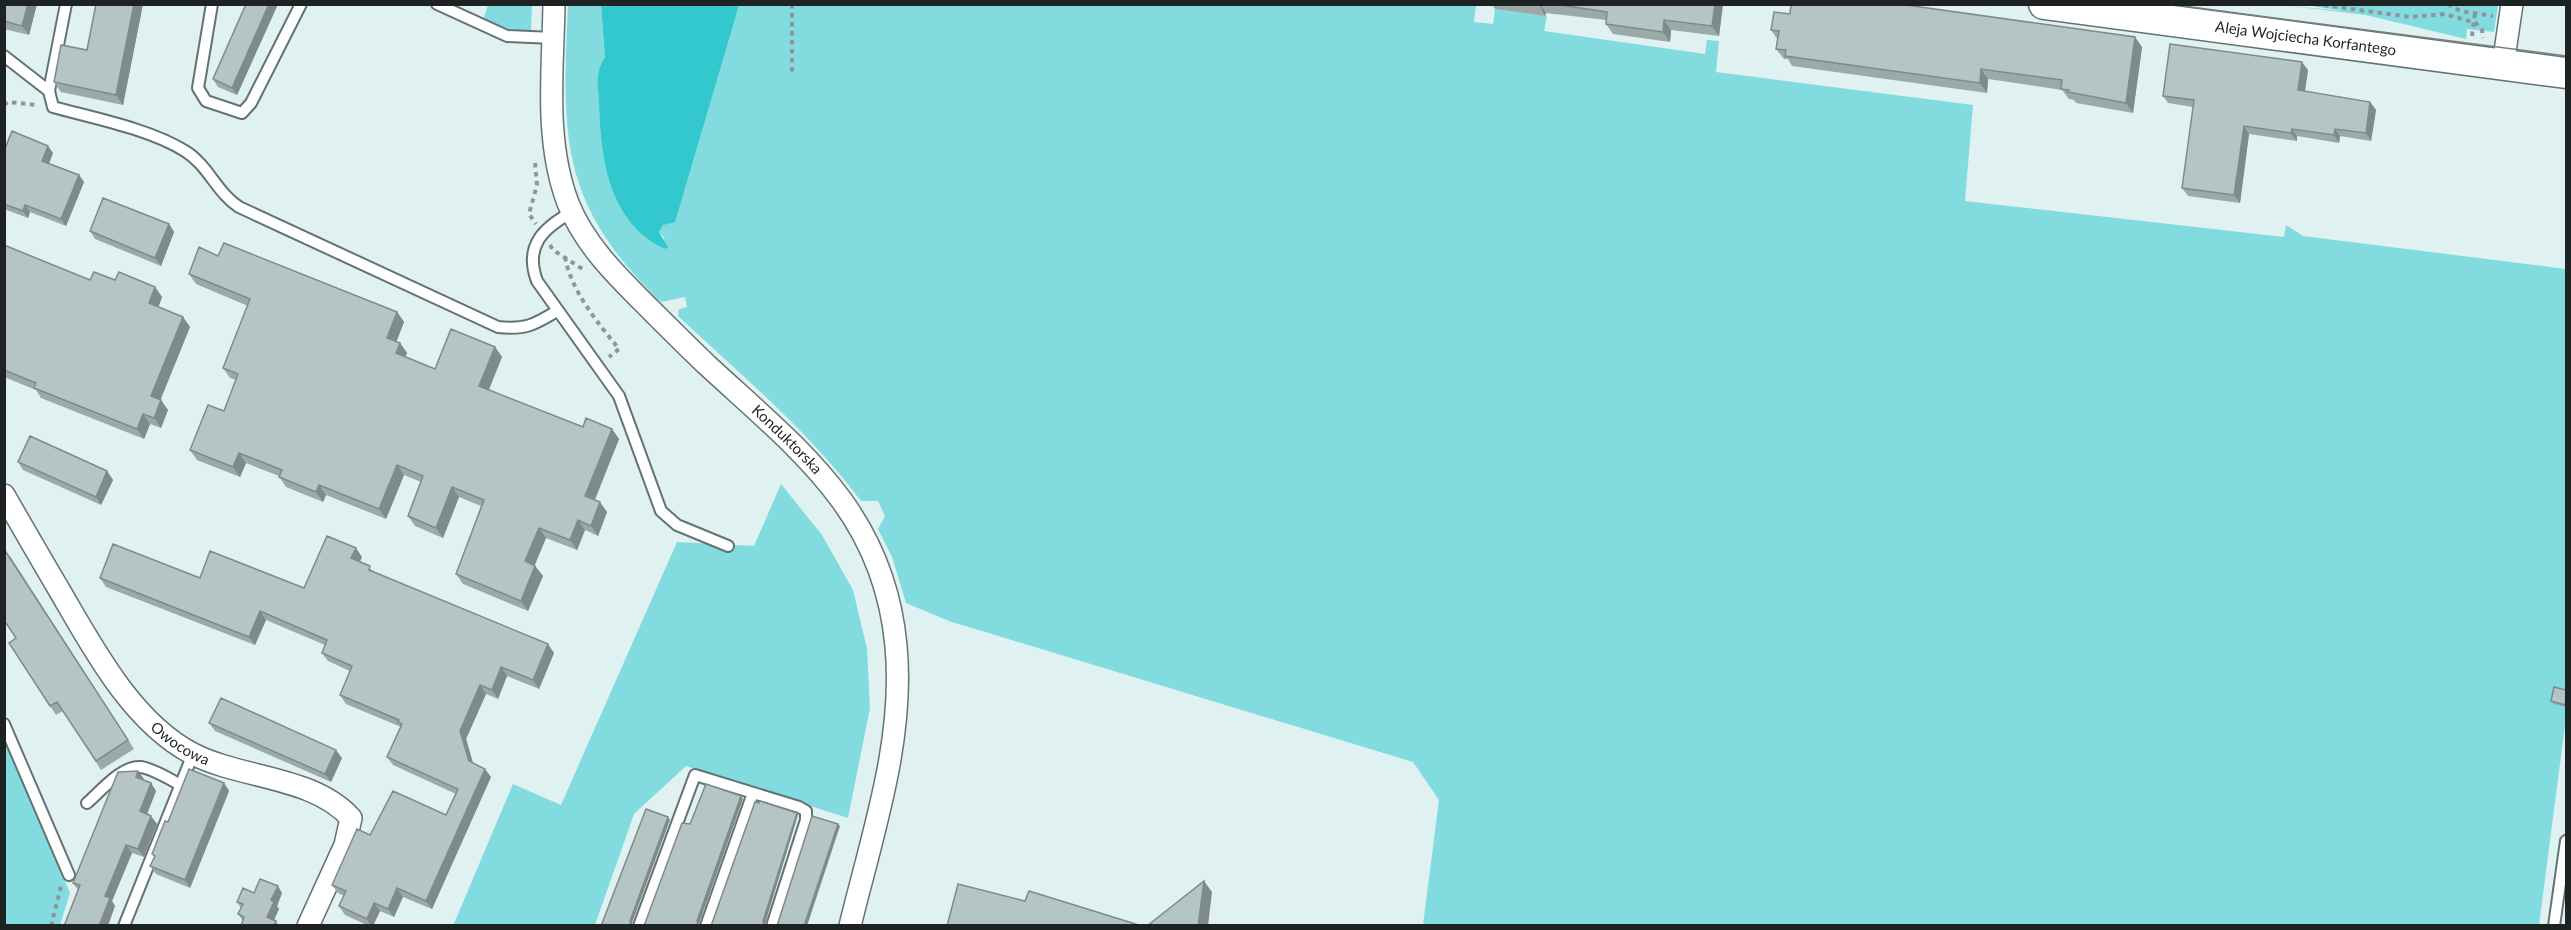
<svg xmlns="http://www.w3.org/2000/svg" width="2571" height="930" font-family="Lato,sans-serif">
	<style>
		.green { fill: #82dbdf }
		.water { fill: #32c8cd }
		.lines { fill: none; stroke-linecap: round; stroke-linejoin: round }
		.service-casing { stroke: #637273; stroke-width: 14 }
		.minor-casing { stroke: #637273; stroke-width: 24 }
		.secondary-casing { stroke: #637273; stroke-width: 33 }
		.path { stroke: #8c9898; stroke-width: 4; stroke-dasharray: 4.5 4.5; stroke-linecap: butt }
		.service { stroke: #fff; stroke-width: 10 }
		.minor { stroke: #fff; stroke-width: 21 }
		.secondary { stroke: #fff; stroke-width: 30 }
		.tram { stroke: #768181; stroke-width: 1.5 }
		.wall { fill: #9ca9a9 }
		.shaded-wall { fill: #7f8a8a }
		.building { fill: #b5c5c5; stroke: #7f8a8a; stroke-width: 1.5 }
		.labels { text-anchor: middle; stroke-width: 4.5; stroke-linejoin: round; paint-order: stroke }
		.street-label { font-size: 15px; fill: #1d2323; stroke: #fff }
	</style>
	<rect width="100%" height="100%" fill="#e0f1f1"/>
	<!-- green -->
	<path class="green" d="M1476,4L1474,22L1493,24L1495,9L1547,16L1544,31L1705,54L1707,40L1719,41L1716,72L1973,105L1965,201L2284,237L2286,225L2303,236L2566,269V718L2539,925H1423L1439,800L1413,762L949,621L906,603L892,557L878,529L885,516L878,501H861C809,431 741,375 678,316L679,309L687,307L685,297L661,302C559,204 562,137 568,5H601L605,57C595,71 598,85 599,101C600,156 608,223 665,249L664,237L659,232L663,225L739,5Z
		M488,5H532L531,32L506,29L483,20Z
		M2282,5L2344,11L2305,5H2498L2494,32L2467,29L2466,39L2366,15Z
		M781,484L822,535L853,590L867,649L870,708L848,818L686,766L634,814L595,925L453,926L513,784L561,805L677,542L754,546Z
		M5,741L70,893L60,925H5Z"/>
	<!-- water -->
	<path class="water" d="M601,5H739L675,222L663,225L659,232L668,247L665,249C608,223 600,156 599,101C598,85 595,71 605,57Z"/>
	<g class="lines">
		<!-- service casing -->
		<g class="service-casing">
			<path id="service" d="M66,4L49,91L53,107C93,118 150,129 185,151C208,165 217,193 239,207L498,327C525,330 534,325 557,311
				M212,4L198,88L206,101L242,113L251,103L301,4
				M437,4L507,36L553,38
				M4,56L49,91
				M572,212C543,228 524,246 537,281L619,396L661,511L677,525L728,546
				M4,724L69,875
				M87,803C100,792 122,765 141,767C154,769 169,779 181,785
				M124,926L193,754
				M639,926L695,775L799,807L806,811V820L772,926
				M706,926L753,793
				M2554,926L2566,841"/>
		</g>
		<!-- minor casing -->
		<g class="minor-casing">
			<g id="minor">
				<path id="s1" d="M554,4C553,70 544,140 568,203C585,246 619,278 651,310C670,329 689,348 708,366C799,450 884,512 896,646C905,740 872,835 850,926"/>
				<path d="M2503,65L2512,4"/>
				<path id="s2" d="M4,495C23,528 42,561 61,593C94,650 133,723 193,754C242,779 313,776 351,818L345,845L308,926"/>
			</g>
		</g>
		<!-- secondary casing -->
		<g class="secondary-casing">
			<g id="secondary">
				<path id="s3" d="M2044,4L2566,73"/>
			</g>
		</g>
		<!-- path -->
		<path class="path" d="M792,4V75
			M2315,4L2410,17L2445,14L2476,23L2482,30L2483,38
			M2448,4L2460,11L2493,16
			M2472,36L2475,13
			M4,105L8,102L38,105
			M535,163L537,185L529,214L536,224
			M550,245L553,250L584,270
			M565,257C571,291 598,323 619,349L609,357
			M51,926L61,886"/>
		<!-- service -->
		<use href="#service" class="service"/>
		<!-- minor -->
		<use href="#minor" class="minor"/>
		<!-- secondary -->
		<use href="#secondary" class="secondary"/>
		<!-- tram -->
		<path class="tram" d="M2168,4L2566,56"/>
	</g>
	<!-- wall -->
	<path class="wall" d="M4,4H37L29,35L4,29Z
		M96,4H143L123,105L61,92L54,82L87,50Z
		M246,4H278L237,95L218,87L213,79Z
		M1492,4H1723L1719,36L1671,30L1670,42L1613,34L1606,24V20L1546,13L1545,16L1495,9Z
		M1790,14L2142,47L2133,113L2076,103L2074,100L2069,99L2062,90L1988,79L1987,93L1792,66L1788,59H1784L1776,49L1778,40L1771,30Z
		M2308,70L2305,91L2370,102L2376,110L2371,141L2340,136L2339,143L2297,136V141L2249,134L2240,203L2188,196L2182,188L2193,107L2168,103L2163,96Z
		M4,151L53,153L49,164L79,175L84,182L66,226L30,212L28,218L4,209Z
		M169,224L174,232L161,266L95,239L90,231Z
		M4,245L90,280H115L155,287L162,297L158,307L183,317L190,327L160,400L168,410L161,428L150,424L144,439L41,398L36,390L4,377Z
		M218,256L397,312L404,322L396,342L400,343L407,353L405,357L435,369L495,347L502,357L489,390L583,427L612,429L619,439L595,500L607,512L598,536L585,530L577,550L546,538L534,565L543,576L528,611L463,584L456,574L481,506L459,497L443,538L415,526L408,516L421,482L404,475L386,519L326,495L323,502L286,487L279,476L246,463L240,477L197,460L190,450L224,411L236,380L230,378L223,368L248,306L196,284L189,274Z
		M18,462L107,471L113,480L101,505L23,470Z
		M10,556L134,749L101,770L63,711L56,715L18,657Z
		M362,557L360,562L375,572L554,653L539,689L507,676L498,699L486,694L466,739L473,763L491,777L432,909L403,897L394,917L380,911L373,926H369L345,915L339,906L344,896L338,893L332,885L370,835L446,815L456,794L393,765L387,757L401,727L346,704L340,695L350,671L328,661L322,653L325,645L266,620L255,645L106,587L100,578H200L304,588Z
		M2566,690V707L2553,704L2551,701Z
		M209,723L342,758L331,782L215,731Z
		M144,779V780L151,783L156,791L147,814L157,824L144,857L132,853L112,901L115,906L78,890L73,883Z
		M224,783L229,791L190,888L156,874L150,866L154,857L152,854L168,822Z
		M254,893H282L277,906L279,909L274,920L276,921L279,926H241L243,921L238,914L241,908L237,902Z"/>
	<!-- shaded-wall -->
	<path class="shaded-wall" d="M28,4H37L29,35L22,26Z
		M134,4H143L123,105L116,95Z
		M269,4H278L237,95L232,88Z
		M1539,4H1540L1546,13L1545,16Z
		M1715,4H1723L1719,36L1712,26Z
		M1664,20L1671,30L1670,42L1663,32Z
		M2135,37L2142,47L2133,113L2126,103Z
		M2302,62L2308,70L2304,97L2298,90Z
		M1981,69L1988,79L1987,93L1980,83Z
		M2370,102L2376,110L2371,141L2366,133Z
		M2244,126L2249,134L2240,203L2234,195Z
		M2292,129L2297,136V141L2291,133Z
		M2335,129L2340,136L2339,143L2334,135Z
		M48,146L53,153L47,168L42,161Z
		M79,175L84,182L66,226L61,219Z
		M25,205L30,212L28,218L23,211Z
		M169,224L174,232L161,266L155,258Z
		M155,287L162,297L156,314L149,303Z
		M397,312L404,322L394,348L387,338Z
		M183,317L190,327L158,406L151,396Z
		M400,343L407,353L403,363L396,353Z
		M495,347L502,357L486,396L479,386Z
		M161,400L168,410L161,428L154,418Z
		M143,414L150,424L144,439L137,429Z
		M612,429L619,439L592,506L585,496Z
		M239,453L246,463L240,477L233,467Z
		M397,465L404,475L386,519L379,509Z
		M107,471L113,480L101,505L96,497Z
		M319,485L326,495L323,502L316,492Z
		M452,487L459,497L443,538L436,528Z
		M600,502L607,512L598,536L591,526Z
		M578,520L585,530L577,550L570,540Z
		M539,528L546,538L532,572L525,561Z
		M356,548L362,557L357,567L351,558Z
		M535,566L543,576L528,611L521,601Z
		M260,611L266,620L255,645L249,637Z
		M548,644L554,653L539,689L533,680Z
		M501,667L507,676L498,699L492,690Z
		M480,685L486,694L466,739L475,770L469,761L460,731Z
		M336,750L342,758L331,782L325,774Z
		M485,769L491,777L432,909L426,901Z
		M138,771L144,779L142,785L136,777Z
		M151,783L156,791L145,819L140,811Z
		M224,783L229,791L190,888L185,880Z
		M741,796L743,799L699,924V926H698L697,921Z
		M797,813L798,815L765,924V926H764L763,921Z
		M151,816L157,824L144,857L138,849Z
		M668,817L670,820L632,923V926H631L630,921Z
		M838,824L840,826L807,926H804Z
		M126,845L132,853L112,901L115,906L108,926H99L105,896Z
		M1204,881L1212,892L1208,926H1198Z
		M278,886L282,893L277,906L279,909L272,924L267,917L271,900Z
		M397,888L403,897L394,917L388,909Z
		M374,903L380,911L373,926H371L367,919Z"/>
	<!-- building -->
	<path class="building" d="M4,4H28L22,26L4,21Z
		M96,4H134L116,95L54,82L61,45L87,50Z
		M246,4H269L232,88L213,79Z
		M1554,4H1715L1712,26L1664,20L1663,32L1606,24L1607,12Z
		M1791,4H1899L2135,37L2126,103L2068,92L2069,90L2061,89L2062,80L1981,69L1980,83L1785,56L1786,50L1776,49L1779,31L1771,30L1774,12L1790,14Z
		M2170,44L2302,62L2298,90L2370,102L2366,133L2335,129L2334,135L2292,129L2291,133L2244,126L2234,195L2182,188L2194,100L2163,96Z
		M12,131L48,146L42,161L79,175L61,219L25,205L23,211L4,204V151Z
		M103,198L169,224L155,258L90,231Z
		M224,243L397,312L387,338L400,343L396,353L435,369L451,329L495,347L479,386L583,427L586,418L612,429L585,496L600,502L591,526L578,520L570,540L539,528L525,561L535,566L521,601L456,574L484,500L452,487L436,528L408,516L423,476L397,465L379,509L319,485L316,492L279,477L282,470L239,453L233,467L190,450L208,405L224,411L238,374L223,368L250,299L189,274L199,247L218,256Z
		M4,245L90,280L94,272L115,280L119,272L155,287L149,303L183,317L151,396L161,400L154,418L143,414L137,429L34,388L36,383L4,370Z
		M30,436L107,471L96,497L18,462Z
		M327,536L356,548L351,558L370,566L369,570L548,644L533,680L501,667L492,690L480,685L460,731L469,761L485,769L426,901L397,888L388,909L374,903L367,919L339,906L346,891L332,885L357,829L370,835L393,791L446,815L458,789L387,757L402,724L398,722L399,720L340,695L352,666L322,653L327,640L260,611L249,637L100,578L113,544L200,578L210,551L304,588Z
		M4,549L128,740L96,761L57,702L50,706L9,643L16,638L4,620Z
		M2554,687L2566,690V698L2565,705L2551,701Z
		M221,698L336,750L325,774L209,723Z
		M189,769L224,783L185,880L150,866L155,856L152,854L165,821L168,822Z
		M138,771L136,777L151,783L140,811L151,816L138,849L126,845L105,896L110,898L99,926H64L80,885L73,883L118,772Z
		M706,784L741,796L697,921L698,926H644L682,823L690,824Z
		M760,801L797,813L763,921L764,926H711L755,802L759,803Z
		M646,809L668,817L630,921L631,926H601Z
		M812,816L838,824L804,926H777Z
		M260,879L278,886L271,900L274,902L267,917L276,921L274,926H241L244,917L238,914L243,904L237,902L243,888L254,893Z
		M1204,881L1198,926H1147Z
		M958,884L1025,901L1029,891L1142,926H947Z"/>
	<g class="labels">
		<!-- street labels -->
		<g class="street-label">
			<text dy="5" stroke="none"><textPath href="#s3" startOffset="264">Aleja Wojciecha Korfantego</textPath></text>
			<text dy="5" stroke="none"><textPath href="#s1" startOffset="525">Konduktorska</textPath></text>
			<text dy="5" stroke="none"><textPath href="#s2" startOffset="308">Owocowa</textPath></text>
		</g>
	</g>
	<!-- border -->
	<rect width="2571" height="930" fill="none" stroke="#1d2323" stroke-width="12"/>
</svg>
